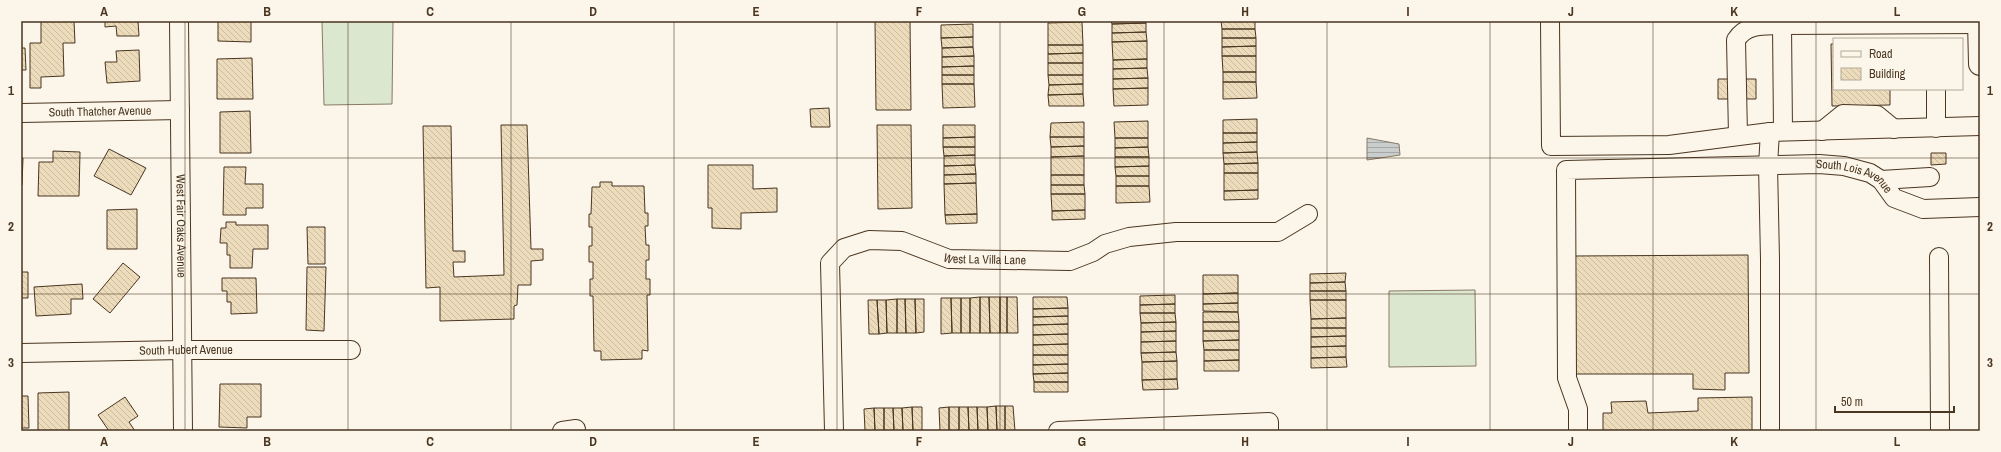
<svg xmlns="http://www.w3.org/2000/svg" width="2001" height="452" font-family="'Archivo Narrow',sans-serif">
	<style>
		.grass { fill: #dce7d0; stroke: #887966 }
		.water { fill: url(#water-rules); stroke: #887966 }
		.building { fill: url(#building-back-hatch); stroke: #4a3520 }
		.lines { fill: none; stroke-linecap: round; stroke-linejoin: round }
		.minor-casing { stroke: #4a3520; stroke-width: 20 }
		.major-casing { stroke: #4a3520; stroke-width: 24 }
		.minor { stroke: #fbf6e9; stroke-width: 18 }
		.major { stroke: #fbf6e9; stroke-width: 22 }
		.grid { fill: none; stroke: #4a3520; stroke-width: 1; stroke-opacity: 0.55 }
		.labels { text-anchor: middle; stroke-width: 3; stroke-linejoin: round; paint-order: stroke }
		.street-label { font-size: 12px; fill: #4a3520; stroke: #fbf6e9 }
		.neatline { fill: none; stroke: #4a3520; stroke-width: 1.5 }
		.grid-label { font-size: 13px; text-anchor: middle; font-weight: bold; fill: #4a3520 }
	</style>
	<defs>
		<pattern id="water-rules" width="6" height="5" patternUnits="userSpaceOnUse"><rect width="6" height="5" fill="#c9cecd"/><path d="M0 2.5h6" fill="none" stroke="#a5a8a6"/></pattern>
		<pattern id="building-back-hatch" width="6" height="6" patternUnits="userSpaceOnUse"><rect width="6" height="6" fill="#ecdcbc"/><path d="M-1 5l2 2M0 0l6 6M5-1l2 2" fill="none" stroke="#ccbda1"/></pattern>
	</defs>
	<rect width="100%" height="100%" fill="#fbf6e9"/>
	<!-- grass -->
	<path class="grass" d="M322,21H393L392,104L324,105Z
		M1475,290L1476,366L1389,367V291Z"/>
	<!-- water -->
	<path class="water" d="M1367,138L1399,144L1400,155L1367,160Z"/>
	<!-- building -->
	<path class="building" d="M41,21H74L75,43H63L64,76L41,77V88H30V43H41Z
		M105,21H138L139,36H117L116,26L105,27Z
		M218,21H251V42L218,41Z
		M875,21H910L911,110H876Z
		M1111,21H1146V23L1112,24Z
		M1221,21H1255V29H1222Z
		M1082,22L1083,45H1048V23Z
		M1146,23V32L1112,33V24Z
		M973,24V37L941,38V25Z
		M1222,29H1255L1256,38H1222Z
		M1146,32L1147,41L1112,42V33Z
		M973,37V47L942,48L941,38Z
		M1222,38H1256V46L1222,47Z
		M1147,41V59L1113,60L1112,42Z
		M1831,44H1834V89H1890V105L1832,106Z
		M1048,45H1083V53L1048,54Z
		M1256,46V56H1222V47Z
		M973,47L974,56L942,57V48Z
		M21,48H25L26,70H21Z
		M139,50L140,81L107,83L105,62H117L116,51Z
		M1083,53V63H1048V54Z
		M974,56V66L942,67V57Z
		M1222,56H1256V72H1223Z
		M252,58L253,99H217V59Z
		M1147,59V68L1113,69V60Z
		M1048,63H1083V75H1048Z
		M974,66V75H942V67Z
		M1147,68L1148,78L1113,79V69Z
		M1223,72H1256V82H1223Z
		M942,75H974V84H942Z
		M1048,75H1083V84L1049,85Z
		M1148,78V88L1113,89V79Z
		M1718,79H1756V99H1718Z
		M1223,82H1256L1257,98L1223,99Z
		M942,84H974L975,107L943,108Z
		M1083,84V94L1048,95L1049,85Z
		M1148,88V105L1114,106L1113,89Z
		M1083,94L1084,106H1049L1048,95Z
		M829,108L830,127H811L810,109Z
		M250,111L251,153H220V112Z
		M1257,119V133H1223V120Z
		M1148,121V138H1115L1114,122Z
		M1084,122V137H1050L1051,123Z
		M501,125H527L531,249H543V260L531,261V285H518L517,305L514,306V319L440,321V287L426,288L423,126H451L453,251H465V262H453L454,277L504,275Z
		M877,125H911L912,208L878,209Z
		M943,125H975V137L943,138Z
		M1223,133H1257V142L1223,143Z
		M975,137V147H943V138Z
		M1050,137H1084V146L1051,147Z
		M1115,138H1148V147L1115,148Z
		M1257,142V152L1223,153V143Z
		M1084,146V156L1051,157V147Z
		M943,147H975V155L944,156Z
		M1148,147L1149,157H1115V148Z
		M109,149L146,168L131,195L94,176Z
		M53,151L80,152L79,196H38L39,162H53Z
		M1257,152L1258,163L1224,164L1223,153Z
		M1931,153H1946V164L1931,165Z
		M975,155V165L944,166V156Z
		M1084,156V175H1051V157Z
		M1115,157H1149V166L1115,167Z
		M21,158H23L22,185H21Z
		M1258,163V173H1224V164Z
		M708,165H753V189L777,188V212L741,213V229L712,228V208H708Z
		M975,165L976,174L944,175V166Z
		M1149,166V176H1116L1115,167Z
		M224,167H246L245,184H263V208H246V215H223Z
		M1224,173H1258V190L1224,191Z
		M976,174V183L944,184V175Z
		M1051,175H1084V185H1051Z
		M1116,176H1149V186H1116Z
		M600,182H612V186H644L645,213H648V226H645L646,245H649V260H646V279H650V295H647L648,351L642,350V359L601,360V351H594L593,296H590V279H593V262H589V246H592V227H589V214H591L592,187H600Z
		M976,183L977,214L945,215L944,184Z
		M1051,185H1084L1085,194H1051Z
		M1116,186H1149L1150,202L1116,203Z
		M1258,190V199L1224,200V191Z
		M1051,194H1085V210L1052,211Z
		M137,209V249H107V210Z
		M1085,210V219L1052,220V211Z
		M977,214V223L946,224L945,215Z
		M226,222H236V225H268V249H253L252,268H230V255H227V243H220L221,228H226Z
		M307,227H325V264H308Z
		M1748,255L1749,373H1725V390L1693,389V374H1575L1573,256Z
		M123,263L140,277L110,313L93,299Z
		M307,267H326L324,331L306,330Z
		M21,272H28V298H21Z
		M1346,273L1345,282L1310,283V274Z
		M1203,275H1238V293L1203,294Z
		M222,278H256L257,313L231,314V302H227V291H222Z
		M1345,282L1346,291H1310V283Z
		M82,284L83,299H71V314L36,316L34,287Z
		M1310,291H1346V300H1310Z
		M1238,293V303L1203,304V294Z
		M1175,295V304L1140,305V296Z
		M980,297V333H970V298Z
		M980,297H989L990,333H980Z
		M989,297H1000V333H990Z
		M1000,297H1007V333H1000Z
		M1007,297H1017L1018,333H1007Z
		M1033,297H1067L1068,308L1033,309Z
		M941,298H951L952,333L941,334Z
		M951,298H961V333H952Z
		M961,298H970V333H961Z
		M897,299V333H887L886,300Z
		M897,299H905L906,333H897Z
		M905,299H915L916,333H906Z
		M915,299H924V332L916,333Z
		M868,300H877L879,334H869Z
		M877,300H886L887,333L879,334Z
		M1310,300H1346V318L1311,319Z
		M1238,303V312L1203,311V304Z
		M1175,304V313H1140V305Z
		M1068,308V316L1033,317V309Z
		M1203,312H1238L1239,322H1203Z
		M1140,313H1175L1176,322L1141,323Z
		M1068,316V324L1033,325V317Z
		M1346,318V328H1311V319Z
		M1176,322V331L1141,332V323Z
		M1203,322H1239V331H1203Z
		M1068,324V334L1033,335V325Z
		M1311,328H1346V336L1311,337Z
		M1176,331V341L1141,342V332Z
		M1203,331H1239V340L1203,341Z
		M1068,334V344L1033,345V335Z
		M1344,336H1346V346L1311,347V337Z
		M1239,340V350H1204L1203,341Z
		M1176,341V352L1141,353V342Z
		M1068,344V355H1033V345Z
		M1346,346V357L1311,358V347Z
		M1204,350H1239V360L1204,361Z
		M1176,352L1177,361L1142,362L1141,353Z
		M1033,355H1068V364L1033,365Z
		M1346,357L1347,367L1311,368V358Z
		M1239,360V371H1204V361Z
		M1177,361V379L1142,380V362Z
		M1068,364V373L1033,374V365Z
		M1068,373V382H1034L1033,374Z
		M1177,379L1178,389L1143,390L1142,380Z
		M1034,382H1068V392H1034Z
		M220,384H261V417H247V428L219,427Z
		M69,392V431H38V393Z
		M21,396H28L29,428H21Z
		M125,397L138,416L129,422L135,431H109L98,415Z
		M1752,397V431H1603V413H1612L1611,402L1646,401L1648,413L1698,411V398Z
		M996,406L997,431H988L987,407Z
		M996,406H1005V431H997Z
		M1005,406H1013L1015,431H1005Z
		M912,407H922V431H913Z
		M912,407L913,431H903L902,408Z
		M949,407H959V431H949Z
		M949,407V431H940L939,408Z
		M959,407H968L969,431H959Z
		M968,407H977L978,431H969Z
		M977,407H987L988,431H978Z
		M874,408H884V431H875Z
		M874,408L875,431H865L864,409Z
		M884,408H893L894,431H884Z
		M893,408H902L903,431H894Z"/>
	<g class="lines">
		<!-- minor casing -->
		<g class="minor-casing">
			<g id="minor">
				<path id="s1" d="M179,21L183,431"/>
				<path d="M1550,21L1551,146L1669,145L1770,132L1980,126"/>
				<path d="M1782,25L1783,131"/>
				<path d="M1936,89V128"/>
				<path id="s2" d="M21,113L180,110"/>
				<path d="M1822,131L1843,114L1877,115L1894,129"/>
				<path d="M1770,132L1768,165L1770,259V431"/>
				<path d="M1738,135L1736,40C1747,23 1764,26 1782,25L1979,24"/>
				<path d="M1881,180L1930,177"/>
				<path d="M1939,257L1940,431"/>
				<path id="s3" d="M21,353L182,350H351"/>
				<path d="M562,431L576,429"/>
				<path id="s4" d="M834,431L830,263L844,248L869,240L902,241L949,259L1070,261L1093,252L1105,244L1129,237L1176,232H1278L1308,214"/>
				<path d="M1058,431L1269,422V431"/>
				<path id="s5" d="M1578,431V409L1567,378L1566,170L1819,164L1844,166L1870,173L1881,180L1894,198L1923,209L1980,207"/>
			</g>
		</g>
		<!-- major casing -->
		<g class="major-casing">
			<path id="major" d="M1979,21L1980,64"/>
		</g>
		<!-- minor -->
		<use href="#minor" class="minor"/>
		<!-- major -->
		<use href="#major" class="major"/>
	</g>
	<!-- grid -->
	<path class="grid" d="M185,21V431M348,21V431M511,21V431M674,21V431M837,21V431M1000,21V431M1164,21V431M1327,21V431M1490,21V431M1653,21V431M1816,21V431M21,158H1980M21,294H1980"/>
	<g class="labels">
		<!-- street labels -->
		<g class="street-label">
			<text dy="4" stroke="none"><textPath href="#s2" startOffset="79">South Thatcher Avenue</textPath></text>
			<text dy="4" stroke="none"><textPath href="#s5" startOffset="554">South Lois Avenue</textPath></text>
			<text dy="4" stroke="none"><textPath href="#s1" startOffset="205">West Fair Oaks Avenue</textPath></text>
			<text dy="4" stroke="none"><textPath href="#s4" startOffset="334">West La Villa Lane</textPath></text>
			<text dy="4" stroke="none"><textPath href="#s3" startOffset="165">South Hubert Avenue</textPath></text>
		</g>
	</g>
	<!-- border -->
	<rect width="2001" height="452" fill="none" stroke="#fbf6e9" stroke-width="44"/>
	<!-- legend -->
	<rect x="1833" y="38" width="130" height="52" fill="#fbf6e9" stroke="#b4a999"/>
	<rect x="1841" y="51" width="20" height="6" fill="#fbf6e9" stroke="#b4a999"/>
	<text x="1869" y="58" font-size="12" fill="#4a3520">Road</text>
	<rect x="1841" y="68" width="20" height="12" fill="url(#building-back-hatch)" stroke="#b4a999"/>
	<text x="1869" y="78" font-size="12" fill="#4a3520">Building</text>
	<!-- scale -->
	<path d="M1835 406v6h119v-6" fill="none" stroke="#4a3520" stroke-width="2"/>
	<text x="1841" y="406" font-size="12" fill="#4a3520" stroke="#fbf6e9" stroke-width="3" paint-order="stroke">50 m</text>
	<rect x="22" y="22" width="1957" height="408" class="neatline"/>
	<g class="grid-label">
		<text x="104" y="16">A</text>
		<text x="267" y="16">B</text>
		<text x="430" y="16">C</text>
		<text x="593" y="16">D</text>
		<text x="756" y="16">E</text>
		<text x="919" y="16">F</text>
		<text x="1082" y="16">G</text>
		<text x="1245" y="16">H</text>
		<text x="1408" y="16">I</text>
		<text x="1571" y="16">J</text>
		<text x="1734" y="16">K</text>
		<text x="1897" y="16">L</text>
		<text x="11" y="95">1</text>
		<text x="1990" y="95">1</text>
		<text x="11" y="231">2</text>
		<text x="1990" y="231">2</text>
		<text x="11" y="367">3</text>
		<text x="1990" y="367">3</text>
		<text x="104" y="446">A</text>
		<text x="267" y="446">B</text>
		<text x="430" y="446">C</text>
		<text x="593" y="446">D</text>
		<text x="756" y="446">E</text>
		<text x="919" y="446">F</text>
		<text x="1082" y="446">G</text>
		<text x="1245" y="446">H</text>
		<text x="1408" y="446">I</text>
		<text x="1571" y="446">J</text>
		<text x="1734" y="446">K</text>
		<text x="1897" y="446">L</text>
	</g>
</svg>
